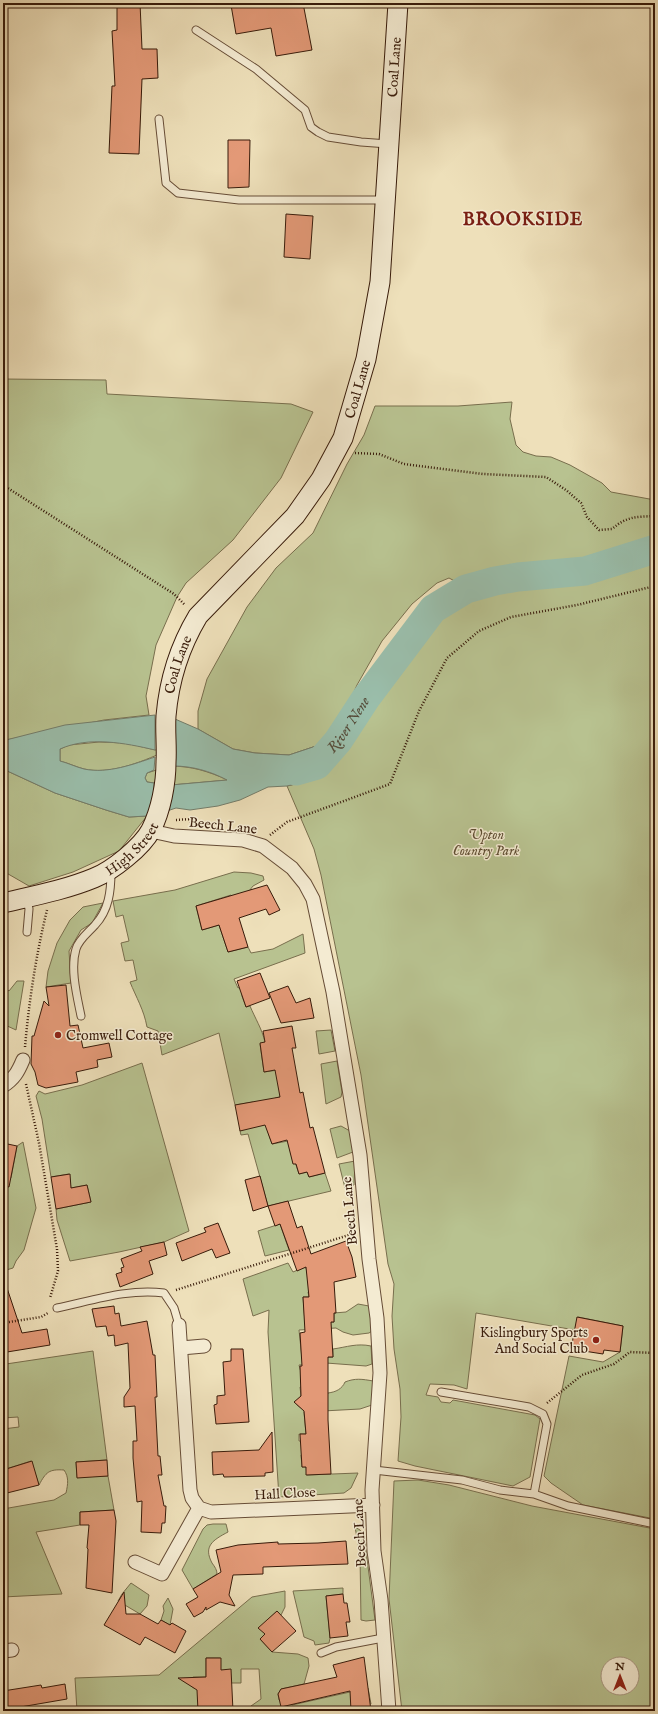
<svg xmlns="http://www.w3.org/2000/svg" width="658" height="1714" font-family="'IM FELL English',serif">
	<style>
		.green { fill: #b8c290; stroke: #786e4d; fill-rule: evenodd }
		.water { fill: #9abeab; stroke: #737d6b }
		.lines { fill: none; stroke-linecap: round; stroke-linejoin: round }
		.river { stroke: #9abeab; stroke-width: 29 }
		.building { fill: #e39977; stroke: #381b0a }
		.lane-casing { stroke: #664c36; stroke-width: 9 }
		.street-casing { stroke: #664c36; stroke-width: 15 }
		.secondary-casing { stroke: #381b0a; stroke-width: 21 }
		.path { stroke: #381b0a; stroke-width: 2.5; stroke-dasharray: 1 2; stroke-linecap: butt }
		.lane { stroke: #f4ebd2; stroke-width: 7 }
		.street { stroke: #f4ebd2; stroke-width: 13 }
		.secondary { stroke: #f4ebd2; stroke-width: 19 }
		.poi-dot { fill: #8f2418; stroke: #f4ebd2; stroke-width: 1.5 }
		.labels { text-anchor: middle; stroke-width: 3; stroke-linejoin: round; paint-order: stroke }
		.street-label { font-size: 14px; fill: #381b0a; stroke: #f4ebd2 }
		.park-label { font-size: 14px; font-style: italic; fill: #5e4d32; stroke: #f4ebd2 }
		.poi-label { font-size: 14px; fill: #381b0a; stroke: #f4ebd2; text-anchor: start }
		.water-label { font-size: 15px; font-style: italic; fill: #554c3a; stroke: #f4ebd2 }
		.district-label { font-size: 18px; font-weight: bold; letter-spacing: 1px; fill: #7a1f14; stroke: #f4ebd2 }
	</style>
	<rect width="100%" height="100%" fill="#eee0ba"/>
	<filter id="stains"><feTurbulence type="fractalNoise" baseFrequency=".005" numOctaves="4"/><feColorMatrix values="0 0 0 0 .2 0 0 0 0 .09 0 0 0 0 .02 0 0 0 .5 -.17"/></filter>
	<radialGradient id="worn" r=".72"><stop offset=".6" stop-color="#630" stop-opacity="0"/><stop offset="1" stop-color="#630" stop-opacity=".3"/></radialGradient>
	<!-- green -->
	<path class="green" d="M3,379L106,380L107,394L291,404L313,412L281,478L233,540L186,583L177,597L156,645L146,696L149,715L104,720L6,740L3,739Z
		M512,402L510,419L516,445L523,452L536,456L551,457L570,465L602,483L611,492L655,500V544L578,565L549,568H524L493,574L462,585L449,578L437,583L412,604L382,641L357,685L341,720L319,745L289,755L255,753L233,749L198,729V711L207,679L247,607L276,568L313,533L347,464L364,435L375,406H458Z
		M655,549V1519L583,1505L551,1483L544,1476L569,1356L603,1362L620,1352L623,1326L578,1317L575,1330L476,1313L467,1389L454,1385L430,1384L426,1395L438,1397L441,1402L450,1403L453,1400L535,1415L540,1419L530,1477L513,1486L415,1466L398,1461L401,1417L400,1389L394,1349L392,1316L394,1284L388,1264L361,1075L321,875L314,849L287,786L312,780L330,769L352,740L433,609L466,589L495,581L518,577L585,571Z
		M99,742L126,743L164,752C141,762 110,775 84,769C76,767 68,763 60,761V749L69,745Z
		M169,766C192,766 207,771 228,780L171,785L147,782L145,778L147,773Z
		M3,769L55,793L106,810L129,817L147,816L119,851L73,872L29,886L3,871Z
		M234,872L251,873L263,876L264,880L253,886L246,895L232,899L231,895L196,906L202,930L219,925L228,952L248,947L251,953L273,949L303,934L305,953L234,979L238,988L244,985L242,996L246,1007L250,1006C255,1018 262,1029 265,1042L260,1044L264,1072L278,1070L280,1097L275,1098L279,1120L267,1129L272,1144L288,1141L299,1174L307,1172L309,1177L325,1173L331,1191L268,1206L248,1134L241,1135L240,1131L253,1102L235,1105L219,1033L162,1055L158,1031L147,1027C144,1010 136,997 130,982L137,980L133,960L125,961L121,943L129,941L123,915L116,917L113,901L175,890Z
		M103,903L92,923L81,930L69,951L71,983L46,987L48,971L57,943L70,920L83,907Z
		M17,981H24L16,1030L3,1024V986L9,991Z
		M331,1030L335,1051L319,1054L316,1031Z
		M337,1061L342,1092L341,1097L326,1104L321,1064Z
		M142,1063L189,1231L164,1242L119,1252L70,1261L57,1220L56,1209L91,1202L87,1185L71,1188L69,1174L51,1177L42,1119L36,1096L39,1091L45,1094L82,1085Z
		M341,1126L350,1131L353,1152L337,1158L330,1129Z
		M23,1142L36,1208L24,1250L16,1261L13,1268L3,1271V1184L5,1178H11L17,1146Z
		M355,1161L354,1185L345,1188L339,1164Z
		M280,1224L289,1250L265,1256L258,1231Z
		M288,1263L293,1272L305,1267L309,1274L333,1283L308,1292L309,1297H303L305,1323L334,1322V1313L346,1312L358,1304L369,1306L371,1308L372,1331L369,1333L353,1335L343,1332L336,1328L299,1330L302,1359L333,1357V1349C347,1347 357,1343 371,1346L372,1364L366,1366L326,1363L299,1365L305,1387H300L301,1396L297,1400V1405L301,1408L327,1396L328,1393C336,1392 342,1389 345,1382C355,1378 362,1379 373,1381L372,1405L360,1409L304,1412L306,1434H299V1441H318L305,1455H301L302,1467H306L307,1475L358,1473L351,1488L344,1493L279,1497L268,1332L269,1310L253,1316L243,1279Z
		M93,1351L107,1460L76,1462L77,1477L108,1476L114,1510L80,1512V1525L36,1532L62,1594L3,1597V1509L54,1500L66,1493C68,1484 69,1477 64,1470C49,1469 46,1472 39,1485L31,1461L3,1470V1429L19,1427L18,1417L3,1418V1370L6,1364Z
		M418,1480L449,1485L532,1506L655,1529V1711H402L389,1599L394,1481ZM608,1664H632V1688H608Z
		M213,1524H226L228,1532C213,1540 203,1546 212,1563C215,1567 217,1570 217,1574L193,1589L182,1570L203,1529L207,1525Z
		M355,1527L360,1530L364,1536L375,1620L366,1621L361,1620L360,1554Z
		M131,1583L149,1595L147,1606L140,1614L118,1601L122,1594Z
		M343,1588V1594L326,1596L330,1638L329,1643L315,1645L314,1641L304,1637L293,1591Z
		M285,1591V1607L281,1615L277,1611L259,1628L265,1634L260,1639L272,1652L298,1654L308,1658L309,1666L304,1684L281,1689L278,1694L279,1700L283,1701L290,1700L292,1705L368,1688L371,1704L329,1711H275L274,1708L251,1711V1706L261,1699L259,1669H241V1683H221L220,1658H206V1677H193L191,1680V1686L194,1688H208L198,1711H77L75,1678L159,1675L252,1597Z
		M168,1598L173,1609L170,1625L161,1620L164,1611L163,1606Z"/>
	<!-- water -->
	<path class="water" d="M155,715V750C125,743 89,736 60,749V761C68,763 76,767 84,769C108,774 134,764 155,757L154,770L147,773L145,778L147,782L154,783L153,798L147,816L129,817L106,810L55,793L3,769V739L6,740L65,725Z
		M175,719L198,729L233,749L255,753L289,755L319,745L337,759L330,769L312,780L287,786L268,787L240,800L218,806L190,810L176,808L167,811L171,785L227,780C210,771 192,766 173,766Z"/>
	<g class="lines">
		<!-- river -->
		<path class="river" id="s1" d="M296,771L317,765L338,741L366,698L433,609L466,589L495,581L518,577L585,571L655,549"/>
	</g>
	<!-- building -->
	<path class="building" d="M117,3H140L142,49H157L158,78L142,79L139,154L109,153L112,86H115L112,31L117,30Z
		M240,3H303L312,50L276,56L271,28L236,34L231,5Z
		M228,140H250L249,187L228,188Z
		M286,214L313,216L310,259L284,257Z
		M267,885L280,910L269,915L266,909L239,918L248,947L228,952L219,925L202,930L196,906Z
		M260,973L270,998L246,1007L237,981Z
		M66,985L70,1026L78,1025L83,1048L109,1043L112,1057L97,1060L98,1067L76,1072L78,1082L46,1088L38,1085L35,1072L31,1064L32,1036H34L44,1001L49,1006L46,987Z
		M288,986L296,1003L310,998L314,1018L281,1023L269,993Z
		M292,1026L296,1048H292L300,1093L303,1092L310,1128L313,1127L325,1173L309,1177L307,1172L299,1174L296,1164H293L287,1140L272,1144L265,1125L240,1131L235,1105L280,1097L275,1070L264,1072L260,1043L265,1042L263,1031Z
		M3,1143L17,1146L9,1187L3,1186Z
		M70,1174L71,1188L87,1185L91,1202L56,1209L51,1177Z
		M260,1176L268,1206L253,1211L245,1180Z
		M288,1201L297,1228L302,1226L311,1254L346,1241L352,1257L356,1277L334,1282L336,1313H334V1322H331L333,1357H328V1420L331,1474L306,1475V1467H302L300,1434H306L304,1411L294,1402L301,1396L300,1366H302L300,1333L305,1332L303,1297H309L306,1267L297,1271L280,1224L275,1226L268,1206Z
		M218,1223L230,1253L216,1258L212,1249L182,1261L176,1243L206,1232L204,1228Z
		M164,1242L167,1255L149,1261L153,1274L120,1287L116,1274L122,1272L121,1268L124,1267L121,1259L142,1251L140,1247Z
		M3,1282H5L22,1333L47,1329L50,1345L7,1352L5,1339L3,1340Z
		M114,1306L115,1314L119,1313L121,1326L147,1321L153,1355H155L157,1397H155L158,1456H160L162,1475H158L164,1506H166L165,1523H162L161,1533L141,1532L142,1501L137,1502L133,1458V1441H137L135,1406L124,1407V1397L130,1388L128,1343L115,1346L114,1335L108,1336L106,1326L96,1327L92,1309Z
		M577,1317L623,1326L620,1352L604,1350L603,1354L571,1349Z
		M231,1349H243L249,1422L216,1424L214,1405L217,1404V1396L225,1395L223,1362L231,1361Z
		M272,1432L273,1472L265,1473V1476L224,1477L223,1474L213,1475L212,1452L259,1450Z
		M107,1460L108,1476L77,1478L76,1462Z
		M32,1461L39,1485L3,1494V1470Z
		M114,1510L116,1521L112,1593L86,1588L88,1549L87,1548L89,1525H80V1512Z
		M346,1541L348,1564L263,1567V1574L233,1575L229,1595L235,1606L220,1602L206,1610V1607L203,1612L194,1617L186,1604L198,1597L193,1589L221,1572L216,1550L238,1545L278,1542V1544L318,1543Z
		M124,1592L126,1614H140L158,1624L161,1620L170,1625L172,1623L186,1631L175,1653L145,1637L140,1645L104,1625Z
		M343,1594L344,1603H347L350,1622H346L348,1636L330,1638L326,1596Z
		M277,1611L296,1631L272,1652L260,1639L265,1634L258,1628Z
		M364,1657L371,1711H351L350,1691L281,1707L278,1694L281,1689L337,1677L333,1665Z
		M206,1658H221V1670L231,1669L233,1711H198L197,1690L178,1678L206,1677Z
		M65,1684L67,1699L3,1710V1691L41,1685L42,1688Z"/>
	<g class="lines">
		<!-- lane casing -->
		<g class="lane-casing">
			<path id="lane" d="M196,30L256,69L305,110L311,127L318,132L328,137L361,142L388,144
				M159,119L166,183L178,193L239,200H385
				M27,932L29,909L27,899
				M81,1016C77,996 70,969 76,949C79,939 88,933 95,925C109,910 111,891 111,871
				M57,1308C91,1301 129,1288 164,1293L174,1308L179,1325
				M441,1392L529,1407L543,1414L547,1424L534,1494
				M374,1470L462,1480L500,1490L534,1494L568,1506L655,1524
				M321,1653L336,1647L383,1638"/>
		</g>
		<!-- street casing -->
		<g class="street-casing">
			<path id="street" d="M151,831L174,836L243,840L263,846L292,868L305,884L313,899L333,992L360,1155L369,1259L377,1318L380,1373L372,1490L374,1551L381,1600L389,1711
				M3,1086C14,1079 18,1072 23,1060
				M181,1348L204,1346
				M199,1508L211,1512L373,1505
				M135,1562L162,1574L199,1508L192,1498L190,1490L179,1325
				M3,1651L12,1650"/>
		</g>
		<!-- secondary casing -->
		<g class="secondary-casing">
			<g id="secondary">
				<path id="s2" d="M3,903C33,896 65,890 94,878C112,871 142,847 151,830C161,810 166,784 166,762C167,747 165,731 166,716C169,681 180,646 198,616L295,516L321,479L343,438L366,359L380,282L398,3"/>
			</g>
		</g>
		<!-- path -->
		<path class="path" d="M355,453L379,454L404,464L483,474L546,477L566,490L581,503L587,517L599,530L612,529C627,516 636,517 655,516
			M3,485L174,594L185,605
			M176,820L191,819V823
			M270,835L287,822L390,784L419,711L447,658L479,631L511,617L577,605L655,586
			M25,1047C29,1001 36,955 47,910
			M26,1084L39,1143L57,1249L58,1271L50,1298
			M176,1290L352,1234
			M3,1323L41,1317L48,1313
			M547,1403L582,1375L614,1364L630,1352L655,1353"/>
		<!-- lane -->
		<use href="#lane" class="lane"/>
		<!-- street -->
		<use href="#street" class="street"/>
		<!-- secondary -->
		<use href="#secondary" class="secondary"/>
	</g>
	<!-- markers -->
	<g class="poi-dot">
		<circle cx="58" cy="1035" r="4"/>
		<circle cx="596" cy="1340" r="4"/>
	</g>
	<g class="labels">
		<!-- street labels -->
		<g class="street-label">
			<text dy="5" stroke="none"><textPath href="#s2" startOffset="999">Coal Lane</textPath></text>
			<text dy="5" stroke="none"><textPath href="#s2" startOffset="674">Coal Lane</textPath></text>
			<text dy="5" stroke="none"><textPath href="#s2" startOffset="339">Coal Lane</textPath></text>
			<text transform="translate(223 825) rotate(6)" y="5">Beech Lane</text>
			<text dy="5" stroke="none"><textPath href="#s2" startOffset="143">High Street</textPath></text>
			<text transform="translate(349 1211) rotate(-95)" y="5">Beech Lane</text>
			<text transform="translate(285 1493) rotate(-3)" y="5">Hall Close</text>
			<text transform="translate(359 1533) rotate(-93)" y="5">Beech Lane</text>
		</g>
		<!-- park labels -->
		<g class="park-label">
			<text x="486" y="839">Upton<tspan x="486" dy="16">Country Park</tspan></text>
		</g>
		<!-- poi labels -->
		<g class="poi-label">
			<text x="66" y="1040">Cromwell Cottage</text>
			<text x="588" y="1337" text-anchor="end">Kislingbury Sports<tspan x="588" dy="16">And Social Club</tspan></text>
		</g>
		<!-- water labels -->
		<g class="water-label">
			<text dy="5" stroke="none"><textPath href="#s1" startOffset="73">River Nene</textPath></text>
		</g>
		<!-- district labels -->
		<g class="district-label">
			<text x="523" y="225">BROOKSIDE</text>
		</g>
	</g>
	<!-- margin -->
	<rect width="658" height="1714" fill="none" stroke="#eee0ba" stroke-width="16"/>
	<rect x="4" y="4" width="650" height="1706" fill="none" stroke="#381b0a" stroke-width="2"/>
	<rect x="8" y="8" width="642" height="1698" fill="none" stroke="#381b0a"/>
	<!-- north arrow -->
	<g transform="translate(620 1676)"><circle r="19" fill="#f4ebd2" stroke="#a99882"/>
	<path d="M0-3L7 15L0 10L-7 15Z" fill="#8f2418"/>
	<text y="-6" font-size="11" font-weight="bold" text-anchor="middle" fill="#381b0a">N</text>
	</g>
	<rect width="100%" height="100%" filter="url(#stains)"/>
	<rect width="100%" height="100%" fill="url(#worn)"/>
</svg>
